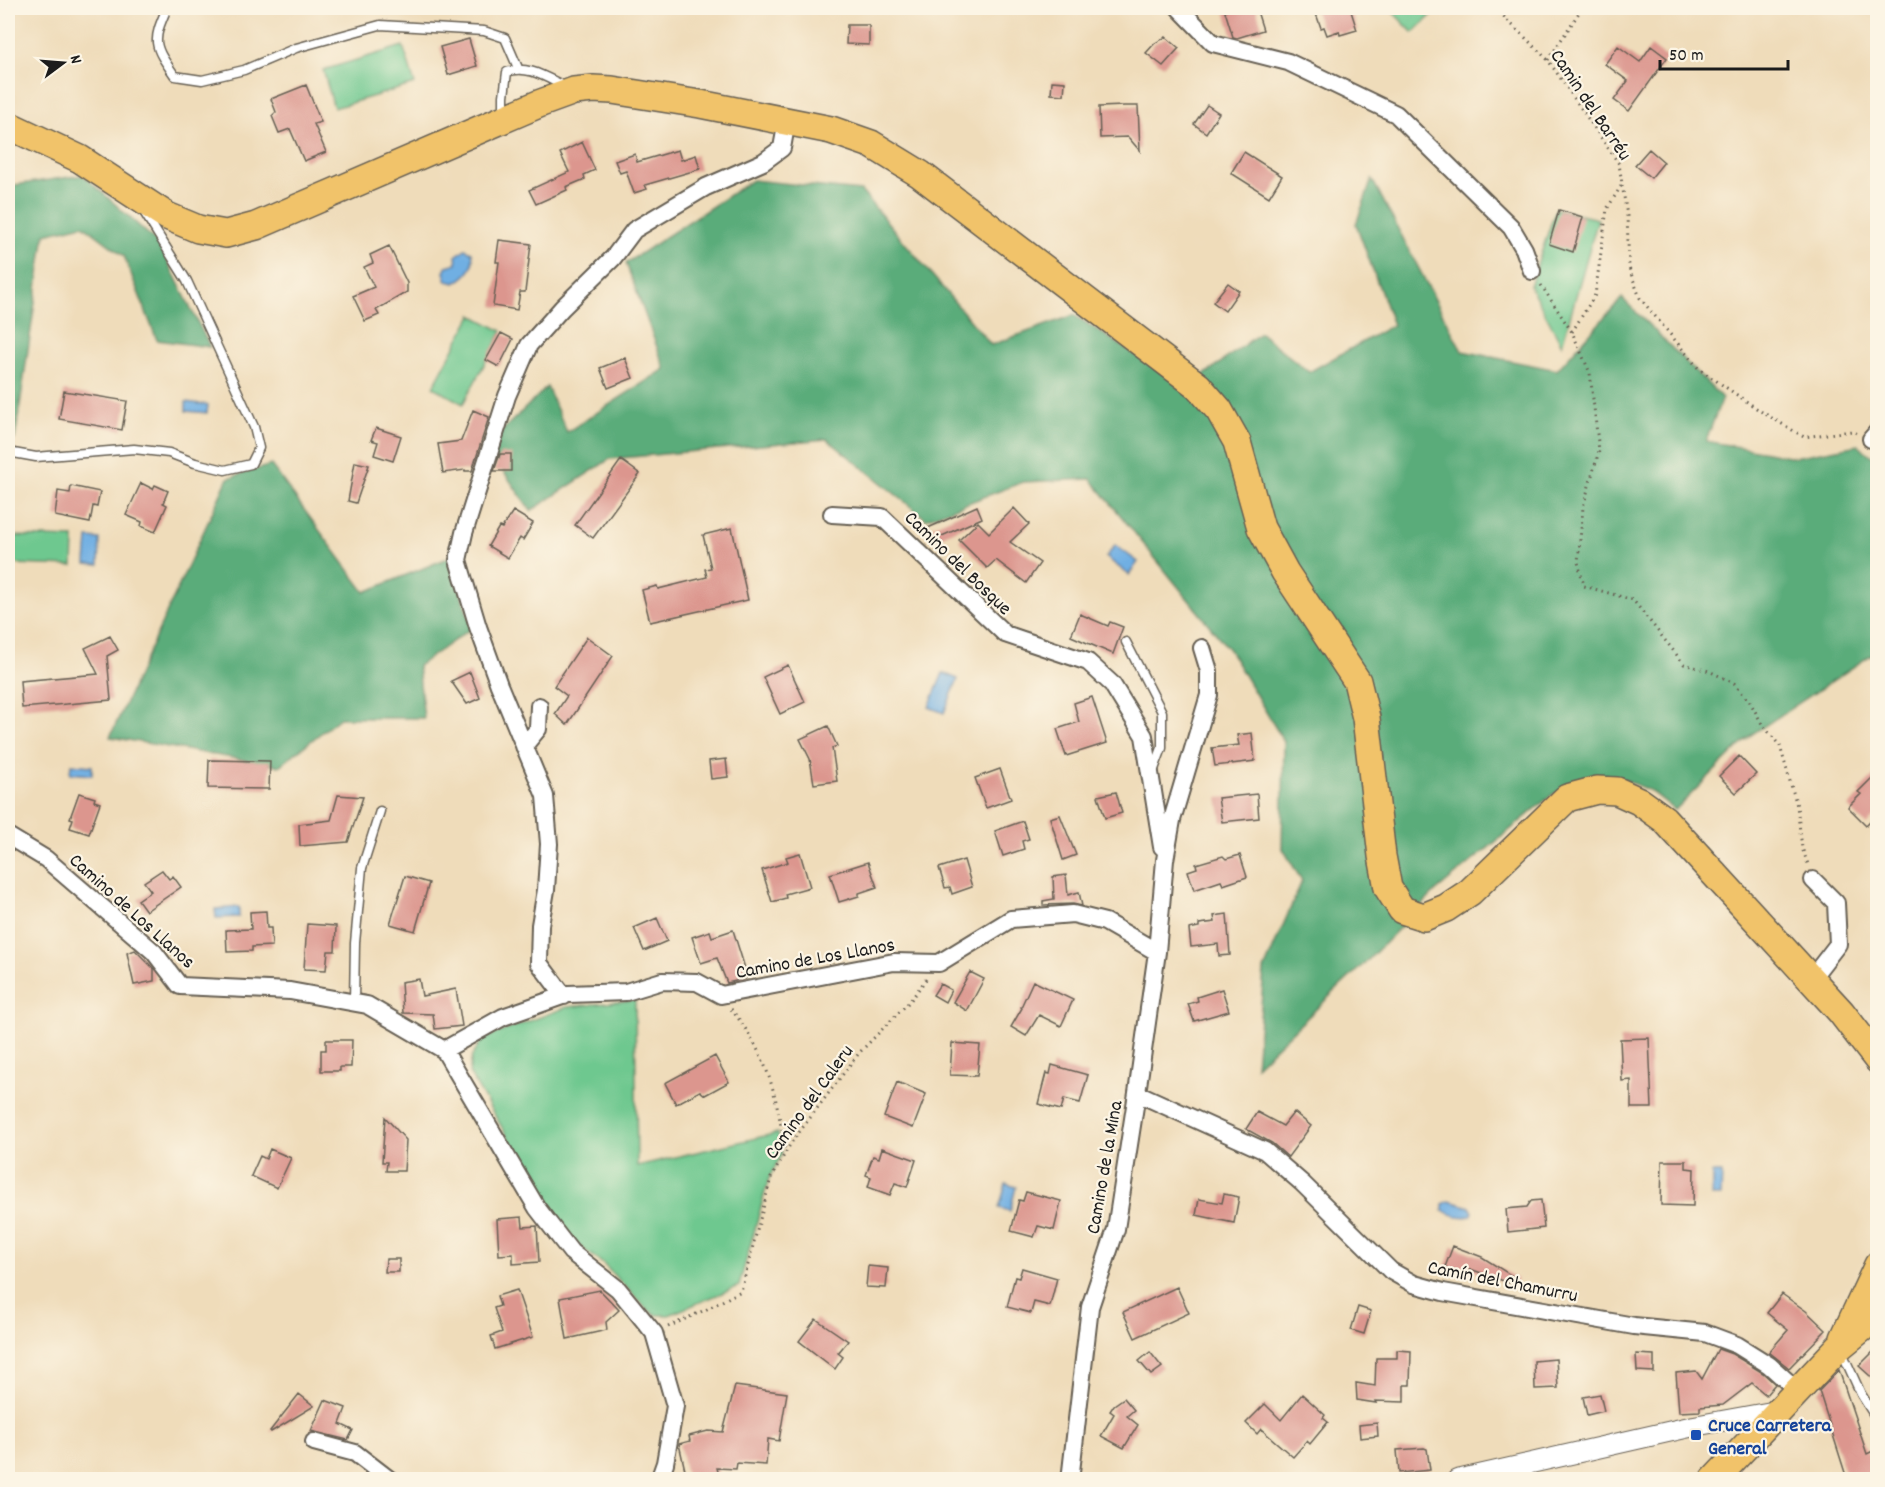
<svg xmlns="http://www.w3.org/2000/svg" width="1885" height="1487" font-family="Dekko,sans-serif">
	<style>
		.green { fill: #6ec88f; stroke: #457256; stroke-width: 1.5 }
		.forest { fill: #5aac7a; stroke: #3b644b; stroke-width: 1.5 }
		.water { fill: #6fafe3; stroke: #466680; stroke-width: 1.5 }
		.building { fill: #dc968e }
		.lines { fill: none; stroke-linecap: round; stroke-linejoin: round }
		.service-casing { stroke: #665f53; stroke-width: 11 }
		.minor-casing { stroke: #665f53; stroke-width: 20 }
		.tertiary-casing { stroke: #665f53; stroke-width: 22 }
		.trunk-casing { stroke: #665f53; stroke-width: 30 }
		.path { stroke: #665f53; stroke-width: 3; stroke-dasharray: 1.5 4.5; stroke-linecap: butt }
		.service { stroke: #fff; stroke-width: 8 }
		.minor { stroke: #fff; stroke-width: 16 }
		.tertiary { stroke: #fff; stroke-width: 20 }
		.trunk { stroke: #f1c36a; stroke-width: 27 }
		.transit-dot { fill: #1a4fb4; stroke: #fcf5e5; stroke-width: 2 }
		.labels { text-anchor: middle; stroke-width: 4.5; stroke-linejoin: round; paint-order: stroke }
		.street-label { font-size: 20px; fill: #1c1c1c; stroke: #fcf5e5 }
		.transit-label { font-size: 20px; font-weight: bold; fill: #164399; stroke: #fcf5e5; text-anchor: start }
	</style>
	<rect width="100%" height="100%" fill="#fcf5e5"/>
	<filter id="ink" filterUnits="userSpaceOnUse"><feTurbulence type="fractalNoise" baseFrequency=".0167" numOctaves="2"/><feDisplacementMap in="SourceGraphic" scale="12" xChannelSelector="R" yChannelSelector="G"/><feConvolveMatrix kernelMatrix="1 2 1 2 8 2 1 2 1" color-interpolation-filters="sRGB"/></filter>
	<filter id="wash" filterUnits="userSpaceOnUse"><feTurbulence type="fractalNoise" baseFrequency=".008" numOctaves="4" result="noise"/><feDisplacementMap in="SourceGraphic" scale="24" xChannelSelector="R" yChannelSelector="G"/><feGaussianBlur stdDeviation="1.35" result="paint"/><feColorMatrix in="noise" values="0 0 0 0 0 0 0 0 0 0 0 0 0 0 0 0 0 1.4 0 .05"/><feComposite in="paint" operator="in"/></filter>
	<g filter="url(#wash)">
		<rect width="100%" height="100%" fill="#efdcba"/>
		<!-- green -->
		<path class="green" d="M1389,8H1435L1437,10L1413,33Z
			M403,46L415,84L334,108L323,70Z
			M1556,209L1598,219L1562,345L1530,286Z
			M472,315L502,331L463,404L433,387Z
			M13,536L74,538L73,566L12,564Z
			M635,1000L637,1166L778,1133L782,1154L769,1178L739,1286L669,1315H657L648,1310L603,1264L573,1241L549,1205L469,1073L472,1056L482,1039L567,1007Z"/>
		<!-- forest -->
		<path class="forest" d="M83,175L159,244L210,347L157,340L124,256L83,225L45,234L15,439H8V186Z
			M1372,179L1462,351L1557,370L1622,298L1722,398L1706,441L1794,457L1858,445L1877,460V651L1751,735L1675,810L1651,791L1620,778L1582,779L1552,795L1435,892L1368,960L1256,1066L1264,970L1302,881L1282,847L1284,742L1230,651L1091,479L1023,482L926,519L827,439L610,459L531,511L486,446L547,387L567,432L665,369L626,263L752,180L861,191L991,345L1074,315L1187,388L1260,333L1309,372L1393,325L1356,224Z
			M271,465L365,592L450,557L472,628L418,666L424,718H340L279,766L110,737L228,478Z"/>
		<!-- water -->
		<path class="water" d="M465,249L472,252C475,267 469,275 455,283L447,281L444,272L447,266L457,263L456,256Z
			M186,402L208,405L207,413L186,411Z
			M88,538L100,539L99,565L86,564Z
			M1115,545L1138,562L1129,575L1106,557Z
			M943,673L958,679L944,713L929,707Z
			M71,764L92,766V775L70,773Z
			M239,907V917L216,918L215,909Z
			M1712,1173H1722L1721,1196H1712Z
			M1006,1184L1016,1187L1010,1211L999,1208Z
			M1449,1201L1470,1207L1473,1212L1471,1216C1462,1218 1449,1215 1443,1210V1204Z"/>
		<g id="blocks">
			<!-- building -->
			<path class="building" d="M1224,8H1256L1263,30L1237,38L1233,37Z
				M1314,8H1350L1357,30L1340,35L1339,31L1327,35L1324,27L1321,28Z
				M847,25H869V45L846,44Z
				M1166,37L1179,48L1163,66L1146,53L1155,43Z
				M469,39L477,66L448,75L440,47Z
				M1618,46L1640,62L1651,46L1667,58L1629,111L1614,100L1628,81L1605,64Z
				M1052,81L1065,82L1064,95L1051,94Z
				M306,85L321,122L314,124L326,152L304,161L290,129L279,133L272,116L276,112L271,99Z
				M1207,105L1219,113L1206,133L1194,124Z
				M1124,106H1138L1140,151L1128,137L1100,138L1099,107Z
				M582,142L595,170L584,175L585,179L566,187L567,190L536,204L529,190L569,172L560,153Z
				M1649,149L1664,162L1651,178L1635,165Z
				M678,150L681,160L696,155L700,169L645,185L647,189L634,193L626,171L620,173L615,161L635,154L637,162Z
				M1244,152L1282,176L1269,197L1231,173Z
				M1559,210L1583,217L1573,252L1549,244Z
				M499,240L531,244L525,292H520L517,310L493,306L499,262H496Z
				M389,246L407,283V292L376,310L379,315L365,321L353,296L374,287L364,267L373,263L370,255Z
				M1228,283L1239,291L1225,311L1213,302Z
				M501,333L513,339L499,367L486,360Z
				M625,358L633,378L608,388L600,368Z
				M64,391L127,401L122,430L59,419Z
				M473,410L489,417L472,471H465V470L443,473L438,444L461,441Z
				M376,428L401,436L393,461L374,455L378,442L371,440Z
				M500,454H511V471H494Z
				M621,460L640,474L593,538L575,525Z
				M355,462L369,465L356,503L348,501Z
				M141,483L153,489L155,485L168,491L163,503L167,505L155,532L141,526L142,522L126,515Z
				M71,486L100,492L97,507L93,506L90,523L55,516L58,491L70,493Z
				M977,506L982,518L933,540L928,528Z
				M1014,508L1029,524L1010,542L1040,563L1026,583L996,560L987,568L959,540L978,522L989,533Z
				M513,511L533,523L523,540L520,538L508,558L488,546L499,527L502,528Z
				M732,528L748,600L650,622L642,590L657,586L658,589L707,577L705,569L711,568L703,535Z
				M1080,614L1108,626L1110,622L1123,627L1113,654L1071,636Z
				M110,636L118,650L107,656L111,700L22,708L20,681L98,674L85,648Z
				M587,637L613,656L567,725L555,714L567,696L554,686Z
				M788,665L805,702L780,714L763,677Z
				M470,672L480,698L467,704L451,681Z
				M1092,697L1107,743L1066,756L1057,729L1079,722L1074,703Z
				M828,726L837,746L832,748L837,781L814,784L810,759L800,739Z
				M1252,733L1255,761L1215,766L1212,748L1239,745L1237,735Z
				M1739,756L1756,774L1736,793L1719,776Z
				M726,759L728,777L711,779L709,761Z
				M209,760L270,761L269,789L208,788Z
				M1000,769L1011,799L986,808L975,778Z
				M1878,772V813L1866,825L1848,807L1861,794L1858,792Z
				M1116,792L1122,813L1105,818L1098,796Z
				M79,793L95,798L94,801L100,803L89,834L70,828L73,819L70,818Z
				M1257,794L1259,818L1222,822L1218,798Z
				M338,795L363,797L348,842L300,846L299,824L331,820Z
				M1060,815L1076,855L1063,860L1050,818Z
				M1023,821L1029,839L1022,841L1024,849L1003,856L995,831Z
				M800,853L810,887L785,894L786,898L772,902L762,870L788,862L786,857Z
				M1240,855L1247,877L1223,885L1221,881L1194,890L1188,871L1197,868L1196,864L1223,856L1226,859Z
				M964,860L972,887L952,894L950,887L945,888L939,868Z
				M868,862L877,887L859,893V896L839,902L830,874Z
				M162,870L169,879L173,876L181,887L146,911L138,900L151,891L144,882Z
				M1066,875L1068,895L1079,892L1082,906L1073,904L1043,905V901L1054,899L1053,877Z
				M405,876L429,883L415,931L390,924Z
				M266,911L267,928H271L272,946L252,947V951L227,952L226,930L251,929L250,912Z
				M1227,914L1230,955L1219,956L1218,944L1191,947L1189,929L1199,927V924L1215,922L1214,916Z
				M657,918L667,941L644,951L634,928Z
				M307,924L336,926L335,951H328L326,970L304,969Z
				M733,930L748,978L727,983L717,958L701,963L692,937L710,931L712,937Z
				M135,950L154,969V981L134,985L127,953Z
				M970,972L984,979L967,1011L953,1002Z
				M419,979L422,996L456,989L462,1026L435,1029L433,1014L403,1013L401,982Z
				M1033,981L1073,1000L1061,1026L1039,1015L1026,1036L1011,1027L1022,1008L1021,1007Z
				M940,984L951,990L945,1002L933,995Z
				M1222,989L1229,1011L1194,1021L1188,1004L1198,1001L1197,997Z
				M1649,1038L1652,1108H1631V1080L1622,1081L1620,1039Z
				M326,1040H352L351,1067H340V1071H321V1050H326Z
				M952,1043L980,1045L977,1076L950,1075Z
				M715,1056L729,1082L705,1095L700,1091L676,1104L665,1083Z
				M1052,1065L1088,1075L1080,1103L1064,1099L1061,1110L1038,1104L1046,1073L1050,1074Z
				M897,1082L926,1094L913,1128L884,1117Z
				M1257,1112L1283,1126L1294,1112L1311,1126L1288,1157L1272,1143L1246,1129Z
				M385,1117L406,1140L404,1171H386L387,1162H382Z
				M882,1148L916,1160L907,1187L895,1183L890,1195L868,1187L871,1177L866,1175L873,1156L879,1158Z
				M270,1149L291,1158L277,1188L251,1176L260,1156L266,1159Z
				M1662,1161H1686V1168L1694,1169L1693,1206L1661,1205Z
				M1026,1192L1061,1201L1054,1230L1038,1226L1034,1237L1011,1231L1019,1200L1023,1201Z
				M1224,1194L1239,1197L1234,1223L1196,1215L1199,1199L1222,1203Z
				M1541,1200L1544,1228L1508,1232L1506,1209L1527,1207L1531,1201Z
				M522,1217L523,1227L537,1226L539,1262L513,1264V1254L499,1255L497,1219Z
				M1453,1246L1482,1257L1517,1279L1515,1285L1470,1269L1467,1275L1445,1267Z
				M386,1259H399V1272H385Z
				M868,1266L888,1268L886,1288L866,1287Z
				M1022,1268L1057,1278L1050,1306L1034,1302L1031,1313L1007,1307L1015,1277L1019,1278Z
				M1177,1287L1189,1313L1135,1338L1123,1312Z
				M517,1290L533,1337L495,1349L491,1336L502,1332L494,1308L500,1306L497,1296Z
				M600,1290L619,1310L606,1322L607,1330L567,1339L560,1298Z
				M1782,1294L1806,1311L1826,1330L1789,1368L1769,1352L1788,1330L1767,1313Z
				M1358,1307L1371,1311L1364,1334L1351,1330Z
				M816,1319L848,1341L838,1353L843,1357L835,1369L799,1341Z
				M1878,1347V1383L1859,1366Z
				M1718,1349L1732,1354L1763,1373L1775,1384L1766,1395L1752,1383L1723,1405L1700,1407V1411L1679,1412L1676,1373L1696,1371L1702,1379Z
				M1397,1350L1411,1351L1410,1385H1404V1402L1375,1401L1376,1403L1357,1400L1356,1383L1375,1386L1376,1358H1397Z
				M1150,1352L1162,1367L1151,1375L1139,1361Z
				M1636,1354L1654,1355V1372L1637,1371Z
				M1556,1359L1558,1388L1535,1389L1534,1361Z
				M1839,1370L1867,1454L1873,1451L1878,1457V1479H1847L1819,1391Z
				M735,1386L787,1393L779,1441L768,1439L766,1465L737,1463L736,1469L717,1468L720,1479H687L679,1444L690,1441L689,1436L708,1431L723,1432Z
				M299,1394L314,1406L271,1432L270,1431Z
				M1302,1394L1325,1415L1323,1418L1328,1422L1310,1444L1307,1441L1293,1457L1261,1429L1257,1434L1246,1423L1265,1404L1281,1420Z
				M1600,1394L1604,1411L1587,1415L1583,1397Z
				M1124,1398L1134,1410L1127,1416L1138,1425L1124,1448L1101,1436L1114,1414L1110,1411L1114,1405Z
				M325,1400L346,1408L340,1424L353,1430L348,1440L311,1431Z
				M1377,1423L1378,1436L1360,1438L1359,1425Z
				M1424,1448L1427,1449L1430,1470L1399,1473L1397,1450Z"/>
		</g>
	</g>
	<g filter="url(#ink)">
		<use href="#blocks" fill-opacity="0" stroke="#665f53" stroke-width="1.5"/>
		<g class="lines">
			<!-- service casing -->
			<g class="service-casing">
				<path id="service" d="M167,8C152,42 153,45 175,76L202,80L244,70L296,48L380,25L484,31L505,38L518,68
					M504,115V96L507,72C527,64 547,78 566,87
					M8,452L36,457L134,449L169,453L195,463L225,470L251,464L259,448L254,427L187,281L144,212
					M1126,642L1162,712V748L1153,772
					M354,1002L355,943L362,868L380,811
					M1841,1350L1861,1394L1878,1421"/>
			</g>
			<!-- minor casing -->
			<g class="minor-casing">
				<path id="minor" d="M1179,8L1213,43L1288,62L1396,114L1511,227L1524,249L1532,271
					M1871,439L1878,431
					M832,514L882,517L1005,634L1088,662L1112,684L1144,736L1162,847
					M524,746L538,729L539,706
					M8,836L46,859L154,952L180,986L290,991L367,1005L444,1050L503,1017L568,994L626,992L662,981L697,982L721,995L894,962L939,963L1011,919L1073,914L1105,922L1157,952
					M1811,979L1838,944L1836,903L1813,880
					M564,996L539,963L540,925L546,890L549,844L545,796L499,685L478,627L458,560L464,533L507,396L529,345L562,308L613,258L634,230L706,187L763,162L782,148L787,121
					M444,1050L537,1208L571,1252L618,1289L654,1333L675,1406L665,1463L659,1480
					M1137,1093L1265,1151L1302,1183L1391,1271L1414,1284L1443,1292L1634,1326L1705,1333L1737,1345L1769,1365L1798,1391
					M314,1442L355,1453L390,1480
					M1070,1480L1090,1307L1116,1229L1137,1093L1157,952L1165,860L1172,820L1209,695V671L1202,648"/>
			</g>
			<!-- tertiary casing -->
			<g class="tertiary-casing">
				<path id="tertiary" d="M1457,1480L1694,1426L1777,1411"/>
			</g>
			<!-- trunk casing -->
			<g class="trunk-casing">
				<path id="trunk" d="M8,125L80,159L167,216L198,229L226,234L256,226L541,103L574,91L593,89L612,90L700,104L831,130L871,144L920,174L1198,386L1219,410L1237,442L1261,528L1285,572L1357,681L1366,718L1382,856L1388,888L1402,910L1424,917L1446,908L1470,892L1567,798L1597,790L1617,791L1639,801L1664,819L1841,1012L1878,1060
					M1844,1338L1878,1265
					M1714,1480L1839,1347L1878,1315"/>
			</g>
			<!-- path -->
			<path class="path" d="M1495,8L1548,60L1619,164L1627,216L1629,268L1640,298L1699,369L1762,412L1804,437L1852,431L1856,433
				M1548,60L1582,8
				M1541,285L1572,332L1590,373L1599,451L1583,507L1578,562L1584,586L1633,600L1684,664L1709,671L1734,683L1750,702L1762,724L1780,746L1797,806L1802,848L1809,867
				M1572,332L1595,295L1607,209L1621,186
				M731,1009C768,1055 777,1095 785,1152
				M668,1327L707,1309L741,1291L771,1178L791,1143L859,1053L910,1001L927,978"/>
			<!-- service -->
			<use href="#service" class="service"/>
			<!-- minor -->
			<use href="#minor" class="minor"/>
			<!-- tertiary -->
			<use href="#tertiary" class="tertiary"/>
			<!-- trunk -->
			<use href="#trunk" class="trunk"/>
		</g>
	</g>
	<!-- markers -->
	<rect class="transit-dot" x="1690" y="1429" width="12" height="12" rx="3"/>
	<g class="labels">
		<!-- street labels -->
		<g class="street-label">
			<text transform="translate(1592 104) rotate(56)" y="7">Camin del Barréu</text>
			<text transform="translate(959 562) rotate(44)" y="7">Camino del Bosque</text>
			<text transform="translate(133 910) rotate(42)" y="7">Camino de Los Llanos</text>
			<text transform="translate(815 957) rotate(-10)" y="7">Camino de Los Llanos</text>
			<text transform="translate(808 1101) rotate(-54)" y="7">Camino del Caleru</text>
			<text transform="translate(1103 1167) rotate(-80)" y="7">Camino de la Mina</text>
			<text transform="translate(1503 1280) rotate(11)" y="7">Camín del Chamurru</text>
		</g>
		<!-- transit labels -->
		<g class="transit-label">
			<text x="1708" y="1431">Cruce Carretera<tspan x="1708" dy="23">General</tspan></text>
		</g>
	</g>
	<!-- margin -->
	<rect width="1885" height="1487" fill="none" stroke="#fcf5e5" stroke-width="30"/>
	<!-- north arrow -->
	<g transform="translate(63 63) rotate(74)" stroke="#fcf5e5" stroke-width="4.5" paint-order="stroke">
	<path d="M0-4.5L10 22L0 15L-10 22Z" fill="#1c1c1c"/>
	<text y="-9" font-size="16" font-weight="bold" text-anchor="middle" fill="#1c1c1c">N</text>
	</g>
	<!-- scale -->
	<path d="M1660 60v9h128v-9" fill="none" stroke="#1c1c1c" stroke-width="3"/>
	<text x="1669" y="60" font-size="18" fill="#1c1c1c" stroke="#fcf5e5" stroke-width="4.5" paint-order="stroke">50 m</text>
</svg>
